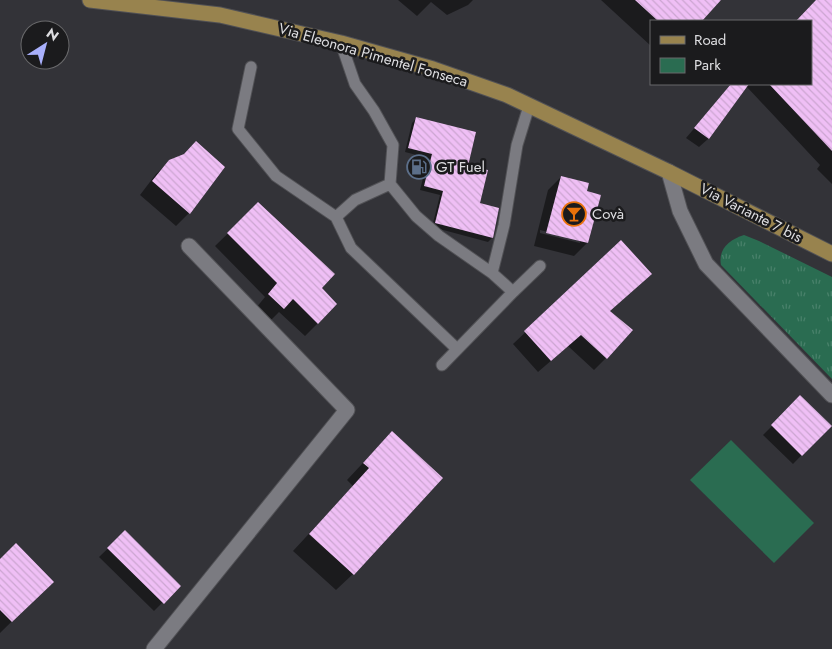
<svg xmlns="http://www.w3.org/2000/svg" width="832" height="649" font-family="Jost,sans-serif">
	<style>
		.grass { fill: url(#grass-tufts) }
		.park { fill: #2a6c51 }
		.shadow { fill: #0007; fill-rule: evenodd }
		.building { fill: url(#building-back-hatch) }
		.lines { fill: none; stroke-linecap: round; stroke-linejoin: round }
		.lane-casing { stroke: #515155; stroke-width: 13 }
		.street-casing { stroke: #515155; stroke-width: 17 }
		.primary-casing { stroke: #515155; stroke-width: 17 }
		.lane { stroke: #7b7b81; stroke-width: 11 }
		.street { stroke: #7b7b81; stroke-width: 15 }
		.primary { stroke: #98834e; stroke-width: 15 }
		.labels { text-anchor: middle; stroke-width: 5; stroke-linejoin: round; paint-order: stroke }
		.street-label { font-size: 15px; fill: #dddde0; stroke: #1b1b1d }
		.poi-label { font-size: 15px; fill: #dddde0; stroke: #1b1b1d; text-anchor: start }
	</style>
	<defs>
		<pattern id="grass-tufts" width="24" height="20" patternUnits="userSpaceOnUse" patternTransform="scale(1.25)"><rect width="24" height="20" fill="#2a6c51"/><path d="M3 7l-1-3M5 7V3M7 7l1-3M15 17l-1-3M17 17v-4M19 17l1-3" fill="none" stroke="#48816a"/></pattern>
		<pattern id="building-back-hatch" width="6" height="6" patternUnits="userSpaceOnUse" patternTransform="scale(1.25)"><rect width="6" height="6" fill="#efbff5"/><path d="M-1 5l2 2M0 0l6 6M5-1l2 2" fill="none" stroke="#cca6d1"/></pattern>
	</defs>
	<rect width="100%" height="100%" fill="#333338"/>
	<!-- grass -->
	<path class="grass" d="M744,235L759,241L832,277V379L721,265C718,249 729,240 744,235Z"/>
	<!-- park -->
	<path class="park" d="M731,440L814,523L774,563L690,480Z"/>
	<!-- shadow -->
	<path class="shadow" d="M398,0H473L468,5L447,15L431,2L417,16Z
		M601,0H720L700,21H651V46Z
		M818,0H832V184L817,169L820,165L746,86L708,139L699,147L686,138L732,84H811V21H797Z
		M416,119L466,166L492,238L488,242L432,227L440,195L420,190L428,158L405,152L412,123Z
		M170,161L189,213L176,226L140,195L156,174Z
		M561,177L585,192L587,243L574,256L534,246L548,190ZM540,230L580,240V243L540,233Z
		M258,204L320,288L318,323L305,336L279,312L270,321L256,308L265,297L215,246Z
		M621,242L609,311L606,358L594,370L568,346L538,372L513,344Z
		M801,397L830,426L793,464L763,435Z
		M375,450L353,574L336,590L293,551L353,486L347,480Z
		M125,532L179,586L154,611L99,557Z
		M0,560L52,582L0,633Z"/>
	<!-- building -->
	<path class="building" d="M635,0H721L702,21H658Z
		M816,0H832V151L769,84H811V21H796Z
		M731,84H749L709,139L694,128Z
		M416,117L476,132L468,166L488,170L480,203L499,208L493,238L435,223L443,191L424,186L432,154L408,148Z
		M196,141L225,167L190,214L152,181L169,160L184,154Z
		M561,176L589,183L587,191L601,195L588,243L546,233Z
		M258,202L335,274L322,288L337,304L318,324L293,299L284,309L268,294L277,283L227,233Z
		M621,240L652,274L610,311L633,330L607,359L581,335L551,361L524,331Z
		M800,395L832,426L802,456L771,425Z
		M392,431L443,478L354,575L309,534L369,468L363,463Z
		M125,530L181,586L164,604L107,548Z
		M16,543L54,582L12,622L0,610V559Z"/>
	<g class="lines">
		<!-- lane casing -->
		<g class="lane-casing">
			<path id="lane" d="M341,43L355,84L374,111L393,145L390,184L416,216L439,236L492,273L504,225L517,145L529,106
				M251,67L238,129L276,176L336,217
				M390,184L355,200L336,217L351,248L457,349
				M513,292L540,266
				M442,365L513,292L492,273"/>
		</g>
		<!-- street casing -->
		<g class="street-casing">
			<path id="street" d="M669,172L680,211L706,264L832,395
				M154,649L347,410L189,246"/>
		</g>
		<!-- primary casing -->
		<g class="primary-casing">
			<path id="primary" d="M90,0L220,15L341,43L433,69L507,95L669,172L832,254"/>
		</g>
		<!-- lane -->
		<use href="#lane" class="lane"/>
		<!-- street -->
		<use href="#street" class="street"/>
		<!-- primary -->
		<use href="#primary" class="primary"/>
	</g>
	<!-- icons -->
	<defs>
		<g id="fuel-ring" transform="scale(1.25)"><circle r="9.5" fill="#1b1b1d" stroke="#5c6f8a" stroke-width="1.5"/><path d="M-5.5-6h7V0h2V4h1.3V-2.5L3-4.5l.8-.8L6-3V5H2.5V1h-1V6h-7ZM-4.2-4.7v3.2H.2V-4.7Z" fill="#5c6f8a"/></g>
		<g id="bar-ring" transform="scale(1.25)"><circle r="9.5" fill="#1b1b1d" stroke="#e8710a" stroke-width="1.5"/><path d="M-6-5H6L.8 .8V4.5H3.5V6h-7V4.5H-.8V.8Z" fill="#e8710a"/></g>
	</defs>
	<g fill-rule="evenodd">
		<use href="#fuel-ring" x="419" y="167"/>
		<use href="#bar-ring" x="574" y="214"/>
	</g>
	<g class="labels">
		<!-- street labels -->
		<g class="street-label">
			<text transform="translate(373 55) rotate(16)" y="5">Via Eleonora Pimentel Fonseca</text>
			<text transform="translate(751 213) rotate(27)" y="5">Via Variante 7 bis</text>
		</g>
		<!-- poi labels -->
		<g class="poi-label">
			<text x="436" y="172">GT Fuel</text>
			<text x="592" y="219">Covà</text>
		</g>
	</g>
	<!-- legend -->
	<rect x="650" y="20" width="162" height="65" fill="#1b1b1d" stroke="#69696b"/>
	<rect x="660" y="36" width="25" height="8" fill="#98834e" stroke="#69696b"/>
	<text x="694" y="45" font-size="15" fill="#dddde0">Road</text>
	<rect x="660" y="58" width="25" height="15" fill="#2a6c51" stroke="#69696b"/>
	<text x="694" y="70" font-size="15" fill="#dddde0">Park</text>
	<!-- north arrow -->
	<g transform="translate(45 45) rotate(36)"><circle r="24" fill="#1b1b1d" stroke="#69696b"/>
	<path d="M0-4L9 19L0 12L-9 19Z" fill="#a9b0fc"/>
	<text y="-8" font-size="14" font-weight="bold" text-anchor="middle" fill="#dddde0">N</text>
	</g>
</svg>
